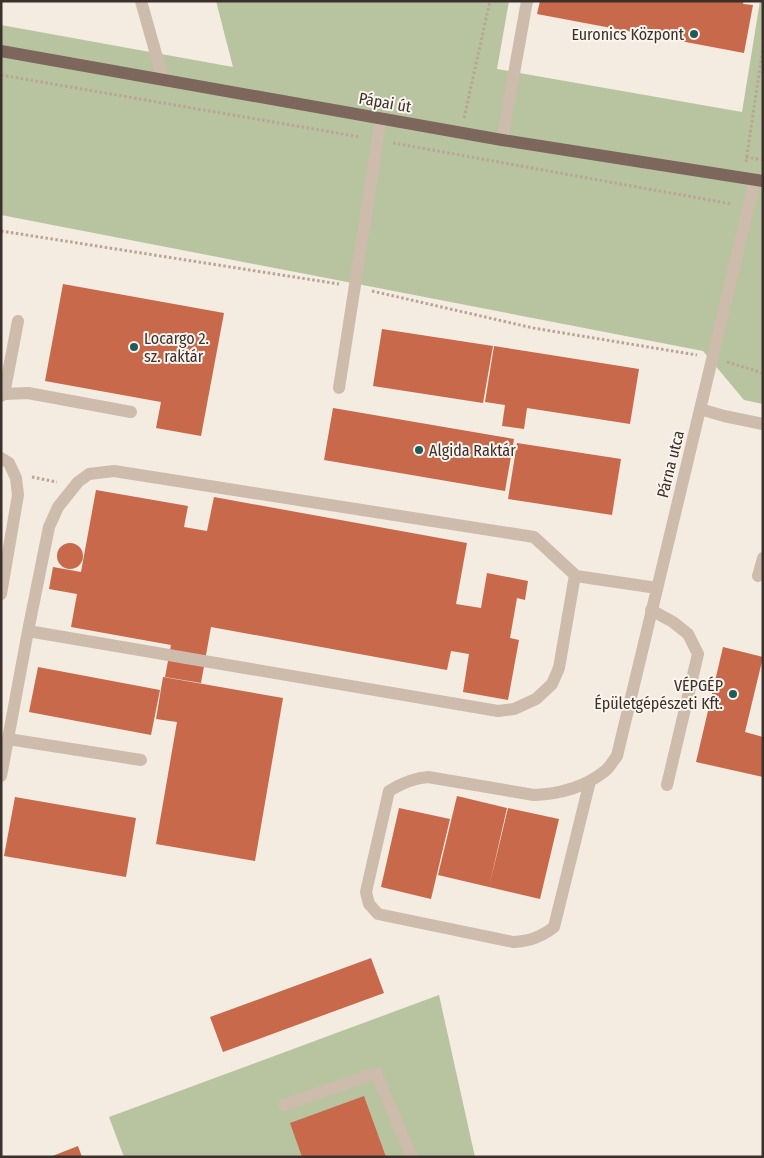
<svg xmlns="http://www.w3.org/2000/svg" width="764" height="1158" font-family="'Fira Sans Condensed',sans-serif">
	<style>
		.green { fill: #b8c4a0 }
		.building { fill: #c8694b }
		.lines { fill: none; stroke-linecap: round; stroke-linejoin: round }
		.path { stroke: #b9a596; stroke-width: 3; stroke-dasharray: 2.5 2.5; stroke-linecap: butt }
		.minor { stroke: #cdbbac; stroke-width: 12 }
		.major { stroke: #7d675c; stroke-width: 12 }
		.poi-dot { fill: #1f5a5e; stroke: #fbf5ee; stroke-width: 2 }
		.labels { text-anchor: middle; stroke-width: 4; stroke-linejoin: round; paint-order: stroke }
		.poi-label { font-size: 16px; fill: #3b302b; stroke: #fbf5ee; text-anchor: end }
		.street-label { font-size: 16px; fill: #3b302b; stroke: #fbf5ee }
	</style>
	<rect width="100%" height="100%" fill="#f4ebe1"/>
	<!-- green -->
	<path class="green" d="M216,1H509L497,69L742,112L760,1H763V404L744,400L703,351L1,215V25L233,67Z
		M439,995L475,1157H124L109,1117Z"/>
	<!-- building -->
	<path class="building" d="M540,1H744L743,4L753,5L744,53L537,14Z
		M63,284L224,313L201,436L156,428L161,402L45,381Z
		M382,329L493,346L483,403L373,386Z
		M494,346L639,369L630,424L527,408L524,429L502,426L505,405L485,402Z
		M333,408L514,439L505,491L324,460Z
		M517,443L621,459L612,515L508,499Z
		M96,490L188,506L184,527L207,531L214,497L467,543L456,604L481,608L487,573L528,581L525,600L517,598L510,638L519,640L508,700L463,692L469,654L451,651L447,670L211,627L201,683L165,677L171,645L71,627L77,594L49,589L53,567L81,572Z
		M57 556a13 13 0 1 1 26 0a13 13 0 1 1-26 0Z
		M723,647L763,657L745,732L763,737V777L696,762Z
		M38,667L160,690L151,735L29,712Z
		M163,677L283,698L255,861L156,844L177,722L156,719Z
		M457,796L507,808L489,887L438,875Z
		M15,797L136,818L126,877L4,856Z
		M399,808L450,819L431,899L381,887Z
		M508,808L559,819L540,899L489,887Z
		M371,958L384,993L223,1052L210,1017Z
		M364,1096L386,1157H302L290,1123Z
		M78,1146L82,1157H50Z"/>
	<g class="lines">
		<!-- path -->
		<path class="path" d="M1,75L360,137
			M464,118L490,1
			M393,143L732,204
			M746,157L763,160
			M746,162L763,47
			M1,231L339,284
			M372,291L533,328L697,355
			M727,362L763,373
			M32,477L57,482"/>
		<!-- minor -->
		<path class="minor" d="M141,1L163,79
			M502,140L527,1
			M339,388L381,118
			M4,394L18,321
			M1,396L4,394L28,393L131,412
			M700,409L724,416L763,424
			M1,458L9,463L16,478L18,495L1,594
			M575,575L559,668L552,684L536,699L514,709L498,711L28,631L49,527L58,507L78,482L89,474L114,471L534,537L575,575L576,576L657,588
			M758,576L763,558
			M651,610L673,622L688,634L698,654L667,785
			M28,631L8,739L141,760
			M1,776L8,739
			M590,781L554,927C541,937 530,941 513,942L378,914L369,904L366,892L389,791C402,783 413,778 428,777L534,795C559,794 585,787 605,771C609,768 613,761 617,756L755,180
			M284,1105L376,1073L412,1157"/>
		<!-- major -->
		<path class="major" d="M1,51L502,140L763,181"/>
	</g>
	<!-- markers -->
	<g class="poi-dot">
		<circle cx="694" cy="34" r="5"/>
		<circle cx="134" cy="347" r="5"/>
		<circle cx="419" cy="450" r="5"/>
		<circle cx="733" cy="694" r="5"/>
	</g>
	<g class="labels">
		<!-- poi labels -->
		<g class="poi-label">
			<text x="684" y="40">Euronics Központ</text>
			<text x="144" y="344" text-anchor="start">Locargo 2.<tspan x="144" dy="18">sz. raktár</tspan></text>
			<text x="429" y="456" text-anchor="start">Algida Raktár</text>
			<text x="723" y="691">VÉPGÉP<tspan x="723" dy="18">Épületgépészeti Kft.</tspan></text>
		</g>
		<!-- street labels -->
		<g class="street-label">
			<text transform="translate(385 102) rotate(10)" y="6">Pápai út</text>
			<text transform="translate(670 464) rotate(-76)" y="6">Párna utca</text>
		</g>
	</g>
	<!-- border -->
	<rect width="764" height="1158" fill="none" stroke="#3b302b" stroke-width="5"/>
</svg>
